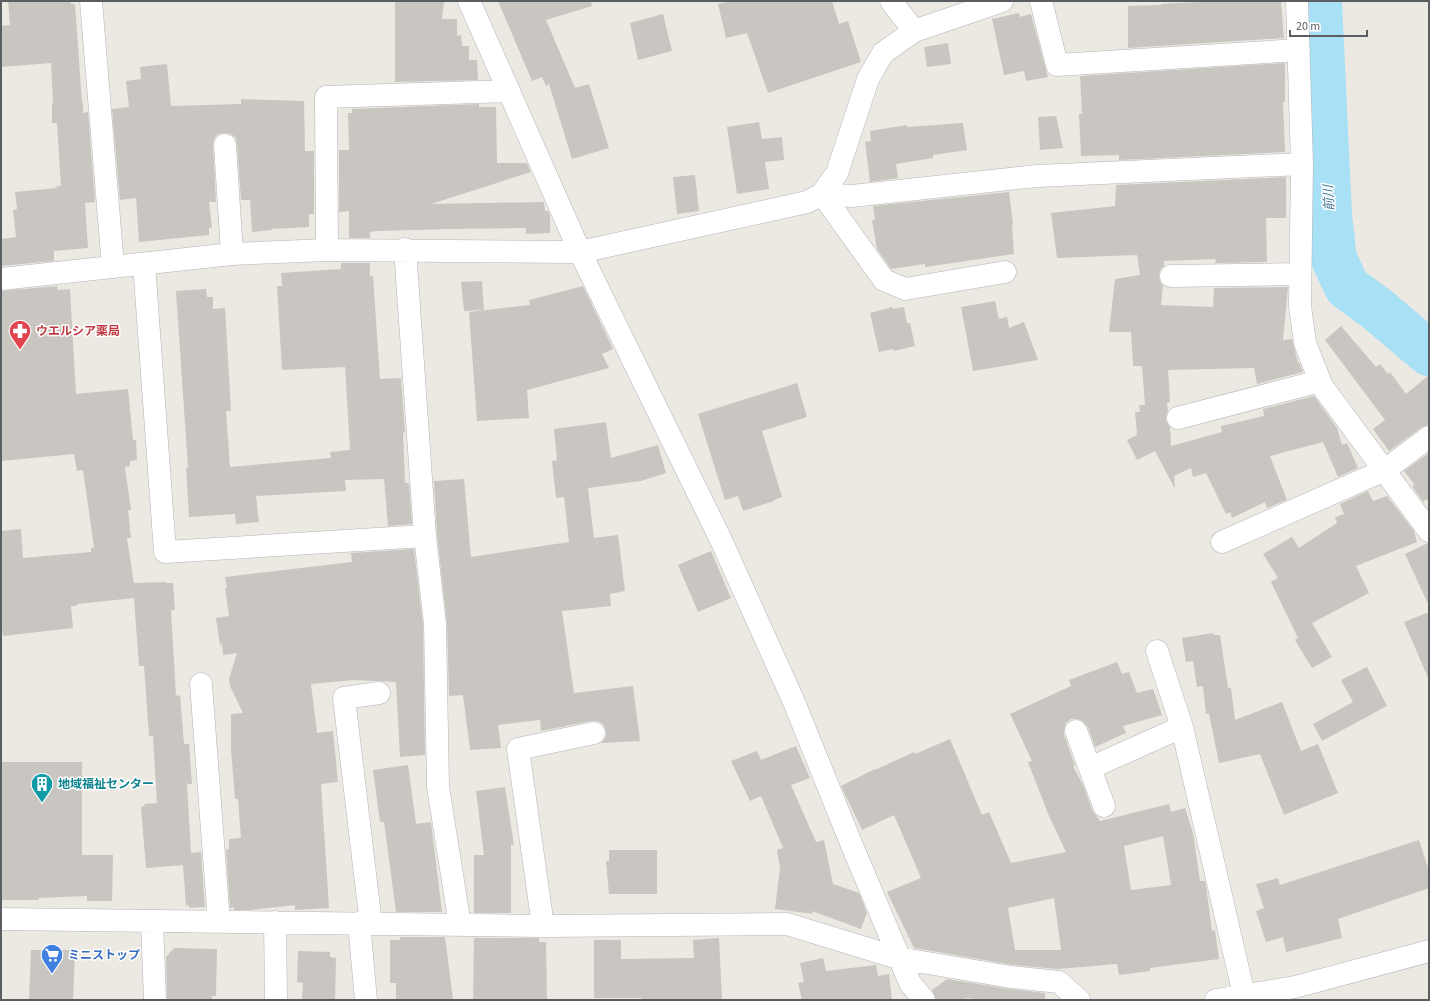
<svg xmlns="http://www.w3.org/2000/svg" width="1430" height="1001" font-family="'Source Sans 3','Noto Sans JP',sans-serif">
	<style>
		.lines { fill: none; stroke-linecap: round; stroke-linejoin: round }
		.river { stroke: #a8e0f6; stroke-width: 46 }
		.building { fill: #c9c5c0; fill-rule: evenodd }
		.minor-casing { stroke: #b2b5b8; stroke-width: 23 }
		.minor { stroke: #fff; stroke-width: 22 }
		.labels { text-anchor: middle; stroke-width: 3; stroke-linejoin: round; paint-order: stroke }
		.health-label { font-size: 12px; font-weight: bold; fill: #be3a42; stroke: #fff; text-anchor: start }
		.culture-label { font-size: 12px; font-weight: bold; fill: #0d838f; stroke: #fff; text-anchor: start }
		.shop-label { font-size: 12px; font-weight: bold; fill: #366cbe; stroke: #fff; text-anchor: start }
		.water-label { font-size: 13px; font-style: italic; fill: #417795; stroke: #fff }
	</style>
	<rect width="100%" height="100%" fill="#ece8e2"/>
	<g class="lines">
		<!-- river -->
		<path class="river" d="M1319,1L1329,216L1334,259L1347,287L1377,309L1429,353"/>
	</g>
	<!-- building -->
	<path class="building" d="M8,1H71V4H75L82,103H83V113L88,112L95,202L85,203L88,248L54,251V261L1,266V239L16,237L13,210L17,209L15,192L57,188L56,186H61L57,123H52V103H53L51,63L1,67V26L10,25Z
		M395,1H444L442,19H457V36L461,35L462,46H469V60H477L478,80L395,82Z
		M498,1H591L592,6L546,20L575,88L589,84L609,148L572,159L549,84L546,86L542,77L532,81Z
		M731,1H832L839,24L848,21L861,62L768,93L747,33L726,38L718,4Z
		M1216,1H1281L1284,38L1128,48V6L1161,5V4Z
		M1019,13L1020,17L1031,14L1048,77L1026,81L1024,71L1004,75L992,19Z
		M663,14L672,51L638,60L630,23Z
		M948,43L951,64L927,67L924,47Z
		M1285,63V102H1283L1285,152L1119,160V155L1081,156L1079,114H1082L1080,76Z
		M167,64L171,106L241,104V99L304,101L305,151H314V214H309V227L272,229V230L252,232L250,200H241L237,144L236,138L231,134L224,133L218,134L214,139L213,145L216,202H209L212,228H209V235L139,242L136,198L120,200L112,109L129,107L126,81L141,79L140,67Z
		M479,104V107H496L497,163H527L531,172L431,204L544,202L545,211H548L550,215V233L526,234V228L449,229L377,231L370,232V238H349V211L339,212V150H349L348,113H352V109Z
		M1056,116L1063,148L1040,150L1038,117Z
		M759,122L762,139L782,137L784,160L765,162L769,189L737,194L727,127Z
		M963,123L967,150L933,155V158L896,164L898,178L870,182L865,142L871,141L870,131L907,125V127Z
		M695,175L699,211L677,214L673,177Z
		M1286,177V218H1266L1267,262L1215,263L1216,259L1164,261V266L1160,270L1159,277L1160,282L1163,285L1161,305L1213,307L1214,288L1288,287L1283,340L1292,339L1298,363L1299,362L1303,372L1257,384L1254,368L1168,370L1170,402L1167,403L1168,411L1166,415V421L1170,427L1171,446L1222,432L1221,426L1264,416L1263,409L1314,396L1337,428L1342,445L1347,443L1358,468L1338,477L1323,442L1270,456L1287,500L1267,508L1265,502L1232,518L1230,512L1226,514L1206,473L1193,477L1191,468L1174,476L1175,487H1174L1155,451L1137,460L1127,440L1137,435L1135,412H1140L1139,405H1145L1142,366H1133L1131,332H1109L1115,279L1140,275L1137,255L1057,258L1051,213L1115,206L1116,185Z
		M1009,192L1013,225H1012L1014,254L925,267V264L891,269L877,249L872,220H875L873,206Z
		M341,263H370V276H373L380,379L401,378L405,432L403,433L405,483H409L412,524L388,526L384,479L345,480L346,491L256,496L259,522L236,524L235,514L189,517L186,468H188L176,291L206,289L207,297H213V309L225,308L231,411H226L230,467L331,458L330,452L350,450L345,367L282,370L277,286H282L281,273L341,269Z
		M482,281L484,310L464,311L461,282Z
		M57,286V290L70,289L76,394L128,389L133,440H136L137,460L130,461V466L125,467L131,510H128L131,538H127L134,583L166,582V583H173L175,610H171L176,696L180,695L184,744H189L192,784H187L191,853L201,852L205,907L189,908V905L186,906L183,865L146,868L141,807L145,806L144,804L157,803L153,736H149L144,666H139L134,598L77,604V606H71L73,628L3,636L1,620V531L21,529L23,558L91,552V548L94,547L83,470L77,471L74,454L1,461V291Z
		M583,286L613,349L602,354L609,368L527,390L529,418L477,421L469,312L530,305L529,300Z
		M995,301L999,319L1007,317L1009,328L1024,322L1038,360L973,371L961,307Z
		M892,307L893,309L904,307L907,323H910L915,346L894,351V349L879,352L870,313Z
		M1341,326L1376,367L1380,364L1388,374L1390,372L1406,394L1429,375V425L1422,427L1389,451L1373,429L1385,420L1325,340Z
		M797,383L807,417L762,431L782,497L774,500V501L743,511L738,496L725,500L698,414Z
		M606,422L611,458L658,445L666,473L641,481L588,488L594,538L618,535L625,591L610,594L611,606L562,611L574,693L633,686L640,741L601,743L606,737V731L603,724L598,721H591L541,731L540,720L498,725L501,748L470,750L463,695L449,696L447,623L437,535L434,481L464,479L471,557L569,542L564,497L556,498L552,461L557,460L554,429Z
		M1429,453V503L1426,499L1423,502L1412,486L1415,485L1404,471Z
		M1368,491L1373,501L1387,496L1414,531L1417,542L1356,566L1369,593L1312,623L1332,657L1312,668L1295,640L1298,638L1271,582L1278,578L1263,554L1292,537L1299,548L1337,523L1335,517L1344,514L1340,504Z
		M1428,543H1429V606L1405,554Z
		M414,549L423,625L425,755L400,757L396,682L354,680L311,684L317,733L333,731L338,782L321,784L329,908L295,910V905L250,910H234V907L230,908L226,850L229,849V839L241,838L238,799H235L231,749V714L243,713L230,686L229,679L237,653L223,655L222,644L220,645L216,618L229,616L225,588H227L225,577L352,562L351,553Z
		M711,551L731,598L698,612L678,565Z
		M1429,612V680L1404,622Z
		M1213,633L1214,635H1220L1228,688H1231L1235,720L1282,702L1301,751L1318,744L1338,793L1284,815L1260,754L1219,763L1209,714H1206L1203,686L1197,687L1193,661L1186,662L1182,638Z
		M1117,662L1122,674L1129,672L1137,693L1153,689L1162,715L1123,726L1126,733L1095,747L1088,727L1084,722L1078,719H1071L1066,723L1064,729V735L1075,765L1073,766L1084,787L1092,810L1100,821L1169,804L1171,812L1185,808L1193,833L1200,881H1205L1206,886L1212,931L1215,930L1219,959L1150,968V971L1119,975L1117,964L1058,969L1013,965L914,948L887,892L921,878L894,815L862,830L841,786L875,769V770L914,752L915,754L950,739L982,815L989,812L1011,863L1066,852L1049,816L1028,762L1032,761L1010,714L1071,686L1069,680ZM1163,836L1171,885L1131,890L1124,846ZM1054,898L1061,950H1015L1008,908Z
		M1367,667L1387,706L1322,741L1313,724L1353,702L1341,680Z
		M796,746L810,778L791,785L816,842L824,840L833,884L859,893L867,913L861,929L812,911L813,914L775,909L780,868L777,850L783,848L761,796L750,801L731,761L757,751L761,760Z
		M1,762H82V855H113L112,901H87V896L39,898V900H1Z
		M408,765L416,824L431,822L442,912H396L384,822H380L373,770Z
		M505,787L514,845H511V913H474V855H484L476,791Z
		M1419,840L1429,871V888L1338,919L1342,938L1286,952L1283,937L1266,942L1256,911L1264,908L1256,884L1278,878L1280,885Z
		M609,850H657V894H609L606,861H609Z
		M400,937H445L453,1000H396V983H390V940H400Z
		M474,938H539V942H546L547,1000H473Z
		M719,938L722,1000H642V998H594V940H621V959L694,958L693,940Z
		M174,948L217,949L216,996H212V1000H167L166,957Z
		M31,950H75L73,1000H29Z
		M298,951L330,952V957L336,958L335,1000H302L303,983L297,982Z
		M823,958L826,971L876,965L878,976L889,974L892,1000H802L798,983L804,982L800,963Z
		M947,979L1009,989L1045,993V1000H985L966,998L963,1000H936L932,990Z"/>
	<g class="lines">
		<!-- minor casing -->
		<g class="minor-casing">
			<path id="minor" d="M91,1L113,267
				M469,1L580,252L721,540L794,702L853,848L910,983L924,1000
				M891,1L914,31
				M1041,1L1057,65L1299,50
				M1297,1L1302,164L1300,306L1305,343L1322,386L1429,531
				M225,145L232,254
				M822,194L852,196L1037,176L1302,164
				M822,194L884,280L905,289L1005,272
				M405,249L425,536L435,624L438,787L460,925
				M327,250L326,97L509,91
				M144,264L165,552L425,536
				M1171,276L1300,274
				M1,279L232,254L327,250L580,252L807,202L822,194L837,173L868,79L883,53L914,31L1002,1
				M1178,418L1320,381
				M1222,542L1385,470L1429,437
				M201,684L219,922
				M1182,727L1244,995
				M1076,731L1104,806
				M1090,768L1182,727L1157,651
				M1,919L543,926L787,924L898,958L1011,977L1059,982L1079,1000
				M152,921L155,1000
				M275,922L276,1000
				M359,923L366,1000
				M371,924L344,698L379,693
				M543,926L518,749L594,733
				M1216,1000L1295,987L1429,951"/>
		</g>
		<!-- minor -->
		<use href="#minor" class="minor"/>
	</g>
	<!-- icons -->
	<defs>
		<g id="pharmacy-pin" transform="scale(1.15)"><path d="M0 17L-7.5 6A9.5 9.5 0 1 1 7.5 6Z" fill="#e0444e" stroke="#fff"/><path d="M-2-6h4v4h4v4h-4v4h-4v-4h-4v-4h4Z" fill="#fff"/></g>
		<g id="building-pin" transform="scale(1.15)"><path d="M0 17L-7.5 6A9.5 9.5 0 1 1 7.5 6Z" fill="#0f9aa8" stroke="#fff"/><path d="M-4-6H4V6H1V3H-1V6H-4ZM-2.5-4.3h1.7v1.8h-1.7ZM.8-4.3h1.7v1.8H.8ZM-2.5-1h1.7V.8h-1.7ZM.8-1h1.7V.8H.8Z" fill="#fff"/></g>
		<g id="supermarket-pin" transform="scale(1.15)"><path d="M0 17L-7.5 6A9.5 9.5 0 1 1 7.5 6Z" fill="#3f7fe0" stroke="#fff"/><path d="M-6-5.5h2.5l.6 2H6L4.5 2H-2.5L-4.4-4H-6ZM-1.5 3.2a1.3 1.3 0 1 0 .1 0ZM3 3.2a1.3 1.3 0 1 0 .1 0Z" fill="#fff"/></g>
	</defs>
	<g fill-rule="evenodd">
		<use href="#pharmacy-pin" x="20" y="331"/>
		<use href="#building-pin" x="42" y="784"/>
		<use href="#supermarket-pin" x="52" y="955"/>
	</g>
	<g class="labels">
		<!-- health labels -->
		<g class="health-label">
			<text x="36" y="335">ウエルシア薬局</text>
		</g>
		<!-- culture labels -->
		<g class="culture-label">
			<text x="58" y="788">地域福祉センター</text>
		</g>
		<!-- shop labels -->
		<g class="shop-label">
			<text x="68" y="959">ミニストップ</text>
		</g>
		<!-- water labels -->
		<g class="water-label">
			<text transform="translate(1328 198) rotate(-93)" y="5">前川</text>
		</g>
	</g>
	<!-- border -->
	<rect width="1430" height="1001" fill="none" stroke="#5a5e61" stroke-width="4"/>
	<!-- scale -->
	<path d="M1290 30v6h77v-6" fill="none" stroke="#5a5e61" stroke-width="2"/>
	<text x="1296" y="30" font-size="12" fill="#5a5e61" stroke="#ffffff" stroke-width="3" paint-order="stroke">20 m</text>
</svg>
